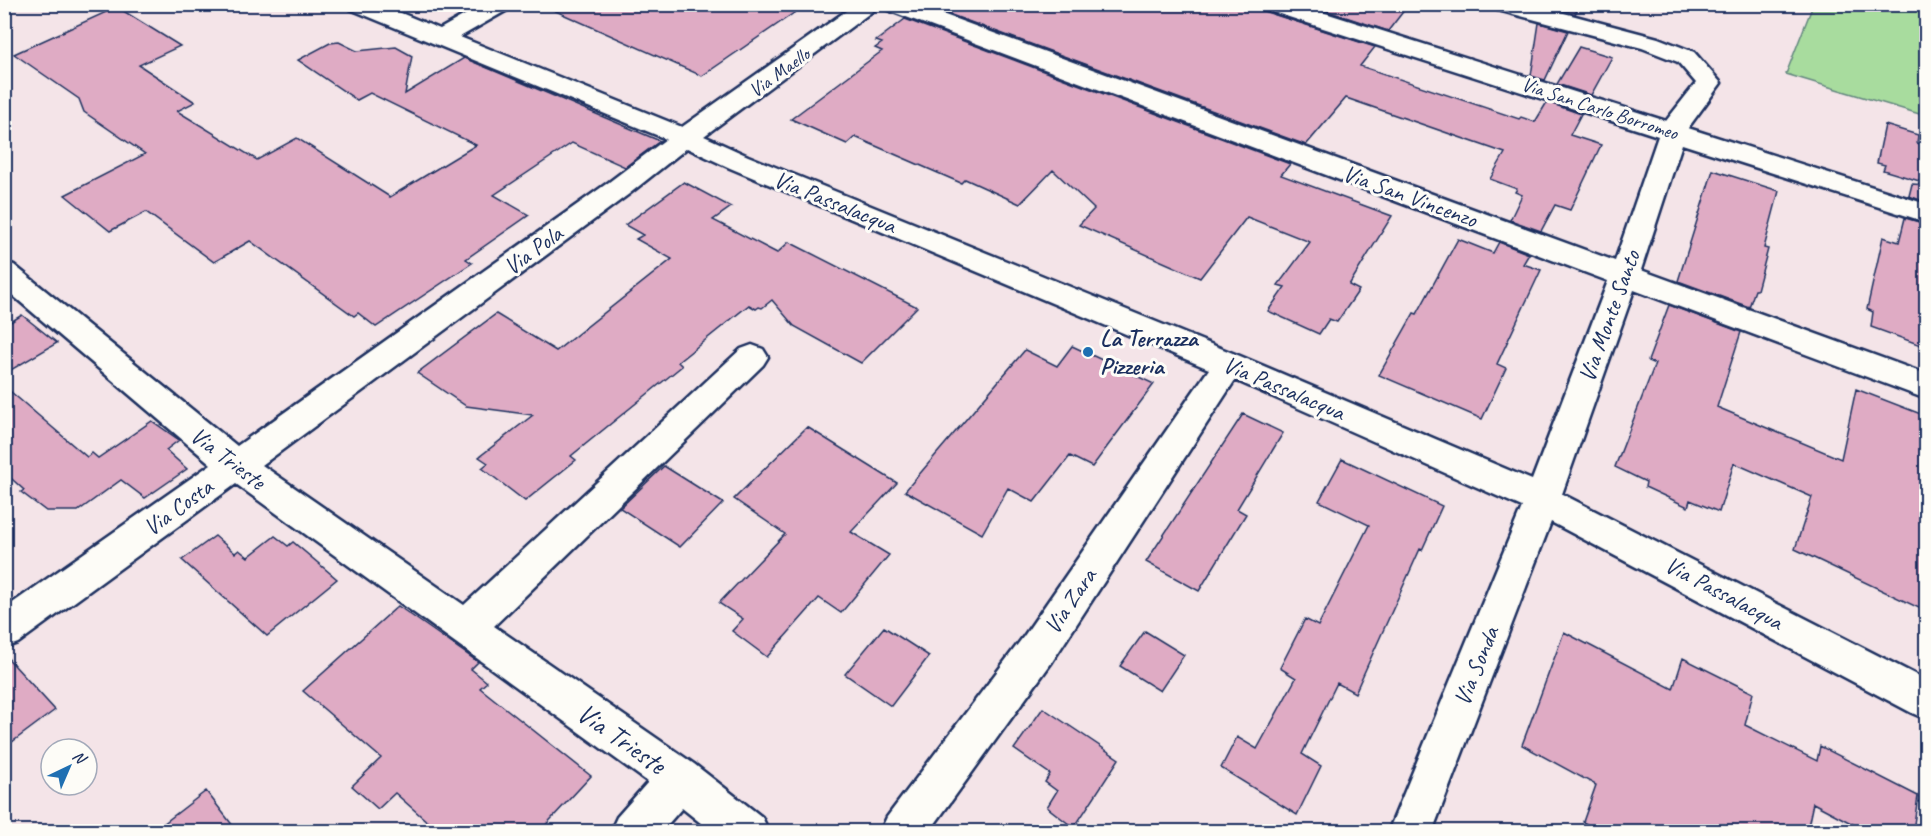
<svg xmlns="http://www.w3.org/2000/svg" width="1931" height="836" font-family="Caveat,sans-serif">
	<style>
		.green { fill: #a8dc9e; stroke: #62867e; stroke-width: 1.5 }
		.building { fill: #dfabc4; stroke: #1b2f5e; stroke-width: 1.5 }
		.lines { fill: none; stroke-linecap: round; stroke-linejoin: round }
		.minor-casing { stroke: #1b2f5e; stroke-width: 5 }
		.minor { fill: #fdfcf7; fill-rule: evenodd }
		.poi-dot { fill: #1f6fb2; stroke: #fdfcf7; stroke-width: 2 }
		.labels { text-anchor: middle; stroke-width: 6; stroke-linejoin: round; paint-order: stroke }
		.far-street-label { font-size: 20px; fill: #1b2f5e; stroke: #fdfcf7 }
		.street-label { font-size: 24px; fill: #1b2f5e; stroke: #fdfcf7 }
		.poi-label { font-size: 24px; font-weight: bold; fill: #1b2f5e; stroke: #fdfcf7; text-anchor: start }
		.near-street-label { font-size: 28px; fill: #1b2f5e; stroke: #fdfcf7 }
	</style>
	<rect width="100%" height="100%" fill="#f4e4e8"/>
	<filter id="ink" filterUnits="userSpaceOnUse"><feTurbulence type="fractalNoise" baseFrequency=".0167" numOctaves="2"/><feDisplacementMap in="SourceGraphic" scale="12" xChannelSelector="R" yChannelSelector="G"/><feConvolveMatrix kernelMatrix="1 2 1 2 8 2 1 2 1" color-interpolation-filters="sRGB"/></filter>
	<g filter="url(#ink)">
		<!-- green -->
		<path class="green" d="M1813,5H1926V116L1786,74Z"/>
		<!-- building -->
		<path class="building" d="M540,4H807L702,76Z
			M1259,4L1263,11L1375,47L1360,66L1519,119L1521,117L1535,122L1547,102L1581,114L1570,135L1601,145L1570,210L1555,205L1541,231L1510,220L1522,195L1515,192L1517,189L1490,179L1505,153L1346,98L1306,145L924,5Z
			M1306,4H1409L1388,31Z
			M1541,4H1580L1575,14Z
			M117,7L180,46L139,65L195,102L177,111L257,160L297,138L390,197L476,145L370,93L357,100L298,60L330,43L339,42L357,51L396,47L412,56L405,94L464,58L660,141L625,167L572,143L494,195L529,215L466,259L472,263L376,327L358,313L354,316L250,241L214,262L146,212L110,231L65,195L145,154L84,112L79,99L14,54Z
			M905,19L1290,164L1281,175L1392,216L1349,285L1359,290L1337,322L1329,319L1319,334L1268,311L1285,287L1278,285L1310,242L1247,217L1200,278L1079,225L1094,209L1053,170L1020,204L965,179L961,183L855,137L847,144L791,119L882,51L875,48L882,43L876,41Z
			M1539,23L1568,31L1545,80L1531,76Z
			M1579,47L1612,57L1591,95L1557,84Z
			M1885,125L1918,135L1917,143L1926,146V183L1883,170L1885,165L1877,163Z
			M1713,170L1779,191L1764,248L1768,249L1757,290H1755L1749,307L1678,281Z
			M684,182L731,207L713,220L777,253L789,242L917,307L861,363L794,326L772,300L762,308L759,307L756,309L749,305L678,362L682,366L571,456L576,460L525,501L482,468L488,463L479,457L533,415L466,406L417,373L496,314L556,351L672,259L636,239L643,235L625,225Z
			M1912,184L1926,185V202L1909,196Z
			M1905,218L1926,224V347L1871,327L1873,312L1867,309L1883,237L1899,242Z
			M1458,239L1493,253L1499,242L1529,254L1523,264L1541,270L1497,364L1506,368L1482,419L1379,375L1414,313L1417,314Z
			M1669,305L1741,332L1717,407L1841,459L1856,389L1926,416V582L1921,609L1795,549L1812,497L1734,463L1719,512L1690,500L1688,507L1645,487L1646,482L1615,467L1655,364L1648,361Z
			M22,315L57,343L4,374V326Z
			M1072,346L1154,384L1092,467L1070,456L1034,502L1008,488L982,534L905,491L1025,350L1057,366Z
			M4,386L87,457L92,453L98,458L152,421L179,440L166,450L187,469L145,498L121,480L78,511H46L21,492L24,490L4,472Z
			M1243,414L1283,433L1237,509L1246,514L1199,591L1146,562Z
			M807,427L897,483L851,532L889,555L841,613L819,598L767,657L732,631L743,619L719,603L785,534L734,499Z
			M1342,459L1442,506L1422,550L1420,549L1355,693L1337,683L1302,754L1321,766L1297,815L1221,768L1237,737L1257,749L1296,678L1280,668L1305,619L1318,626L1369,525L1319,501Z
			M664,466L723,503L680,547L620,508Z
			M215,536L235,553L239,550L248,557L275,536L288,546L293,542L337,579L267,636L182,560Z
			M398,606L478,662L471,669L487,682L480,688L591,776L540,831H438L395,793L378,809L352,786L381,758L303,691Z
			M884,627L929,656L891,706L845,674Z
			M1145,631L1184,655L1160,691L1120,666Z
			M1564,632L1673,689L1683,658L1753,693L1745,725L1817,761L1820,746L1918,796L1913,831H1866L1813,803L1807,831H1599L1583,822L1596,785L1522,745Z
			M4,654L55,710L4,748Z
			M1043,708L1119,759L1074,828L1047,807L1057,791L1045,782L1050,774L1014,749Z
			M206,791L237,831H154Z"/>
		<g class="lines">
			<!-- minor casing -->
			<g class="minor-casing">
				<path id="minor" d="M347,4H379L440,29L484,4H512L509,9L460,37L682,127L856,4H882L704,136L748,156L1240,356L1532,480L1608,281L885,9L882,4H915L1615,261L1658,136L1264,9L1261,4H1297L1666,121L1696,83L1678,62L1642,48L1494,9L1491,4H1530L1658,38L1694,52L1721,83L1688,128L1926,204V222L1682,144L1641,270L1926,374V399L1634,290L1562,494L1926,680V719L1912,713L1551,522L1432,832H1388L1522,507L1235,380L1052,662L929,832H880L887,817L1024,636L1209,369L730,168L687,148L629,194L262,465L464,605L741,349L752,345L763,349L768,357L763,365L494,626L694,764L762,817L769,832H712L682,808L661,832H610L617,817L648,782L236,484L18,643L4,648V609L211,464L4,288V262L14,265L237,446L609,182L666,139L350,9Z"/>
			</g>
			<!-- minor -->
			<use href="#minor" class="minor"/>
		</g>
	</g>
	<!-- markers -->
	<circle class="poi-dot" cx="1088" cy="352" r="6"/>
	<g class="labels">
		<!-- far-street labels -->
		<g class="far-street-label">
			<text transform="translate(779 72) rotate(-36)" y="7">Via Maello</text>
			<text transform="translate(1600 108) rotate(18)" y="7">Via San Carlo Borromeo</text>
		</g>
		<!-- street labels -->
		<g class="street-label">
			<text transform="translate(1410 196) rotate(20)" y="8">Via San Vincenzo</text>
			<text transform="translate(835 202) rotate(22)" y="8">Via Passalacqua</text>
			<text transform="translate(533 250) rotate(-36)" y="8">Via Pola</text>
			<text transform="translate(1609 316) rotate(-70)" y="8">Via Monte Santo</text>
			<text transform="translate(1284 388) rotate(23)" y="8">Via Passalacqua</text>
			<text transform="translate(228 458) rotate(37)" y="8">Via Trieste</text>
			<text transform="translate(178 507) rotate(-36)" y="8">Via Costa</text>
			<text transform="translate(1724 593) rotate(28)" y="8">Via Passalacqua</text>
			<text transform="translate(1070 601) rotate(-56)" y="8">Via Zara</text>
			<text transform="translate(1476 666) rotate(-68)" y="8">Via Sonda</text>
		</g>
		<!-- poi labels -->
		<g class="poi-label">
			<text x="1100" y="346">La Terrazza<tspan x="1100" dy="28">Pizzeria</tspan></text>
		</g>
		<!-- near-street labels -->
		<g class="near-street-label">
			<text transform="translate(622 738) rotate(35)" y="10">Via Trieste</text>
		</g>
	</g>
	<!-- margin -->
	<rect width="1931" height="836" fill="none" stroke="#fdfcf7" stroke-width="24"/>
	<rect x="12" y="12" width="1907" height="812" fill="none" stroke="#1b2f5e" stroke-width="2" filter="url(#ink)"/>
	<!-- north arrow -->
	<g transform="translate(69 767) rotate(44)"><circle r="28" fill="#fdfcf7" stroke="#a3aaba" stroke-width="1.5"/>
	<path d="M0-4.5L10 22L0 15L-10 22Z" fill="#1f6fb2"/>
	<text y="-9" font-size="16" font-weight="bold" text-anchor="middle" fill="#1b2f5e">N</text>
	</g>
</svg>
